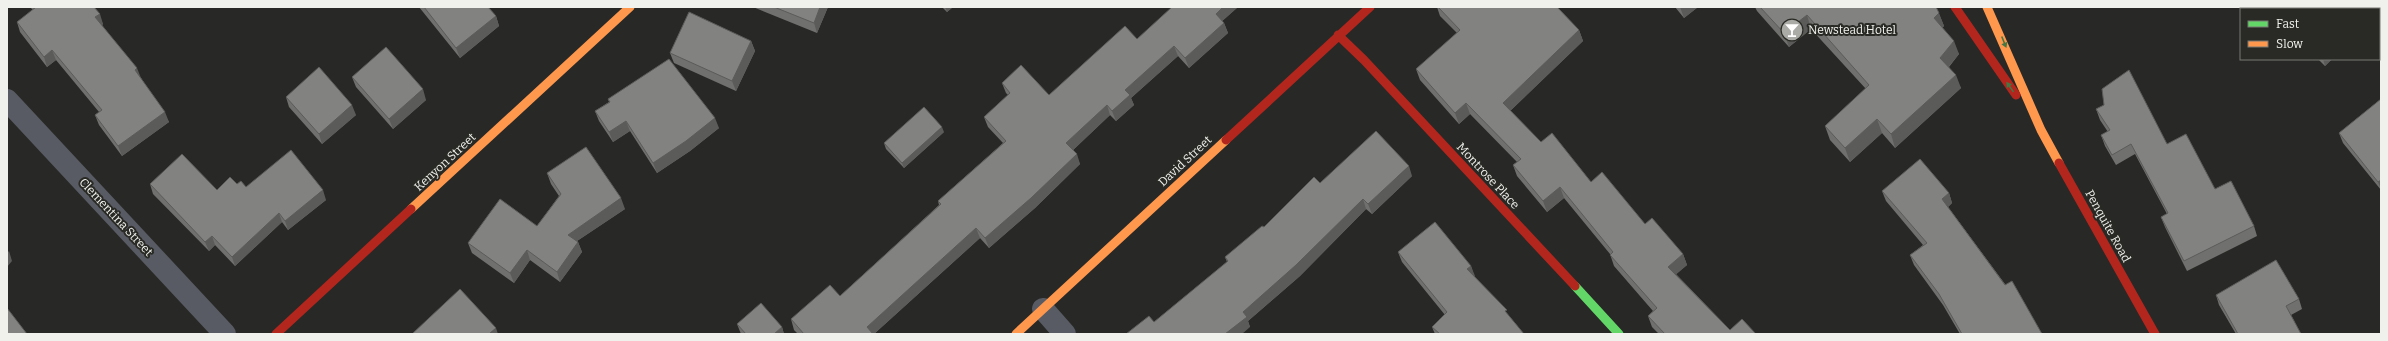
<svg xmlns="http://www.w3.org/2000/svg" width="2388" height="341" font-family="Bitter,serif">
	<style>
		.lines { fill: none; stroke-linecap: round; stroke-linejoin: round }
		.street { stroke: #585b63; stroke-width: 22 }
		.fast { stroke: #63d668; stroke-width: 9 }
		.slow { stroke: #ff974d; stroke-width: 9 }
		.jam { stroke: #b3261e; stroke-width: 9 }
		.wall { fill: #70716e }
		.shaded-wall { fill: #5b5c5a }
		.building { fill: #828380; stroke: #5b5c5a }
		.oneway { fill: #437743 }
		.labels { text-anchor: middle; stroke-width: 4; stroke-linejoin: round; paint-order: stroke }
		.poi-label { font-size: 12px; fill: #f0f0ed; stroke: #292a25; text-anchor: start }
		.street-label { font-size: 12px; fill: #f0f0ed; stroke: #292a25 }
	</style>
	<rect width="100%" height="100%" fill="#282926"/>
	<g class="lines">
		<!-- street -->
		<path class="street" d="M7,100L225,334
			M1043,309L1065,334"/>
		<!-- fast -->
		<path class="fast" d="M1575,286L1619,334"/>
		<!-- slow -->
		<path class="slow" d="M1987,7L2041,130L2059,163
			M411,209L630,7
			M1016,334L1226,140"/>
		<!-- jam -->
		<path class="jam" d="M1955,7L2016,95
			M1338,35L1364,60L1575,286
			M1226,140L1370,7
			M2059,163L2155,334
			M276,334L411,209"/>
	</g>
	<!-- wall -->
	<path class="wall" d="M30,7H94L103,24L102,25L141,78L169,122L122,156L99,125L95,115L99,112L56,60L47,67L20,32L17,22L33,10Z
		M419,7H488L496,16L499,26L460,58Z
		M753,7H828L817,33Z
		M942,7H953L947,12Z
		M1238,7L1222,21L1224,23L1228,33L1189,68L1178,56L1131,98L1134,105L1116,121L1110,115L1073,150L1080,164L1035,208L989,248L980,238L874,334H798L794,330L791,319L840,296L939,205L938,201L1003,143L988,127L984,117L1008,95L1006,93L1002,83L1049,95L1137,39Z
		M1437,7H1557L1579,30L1583,41L1510,111L1541,142L1591,182L1683,254L1687,265L1676,274L1730,330L1756,334H1659L1652,327L1648,316L1653,311L1614,266L1610,254L1564,198L1547,212L1517,176L1513,165L1517,162L1470,114L1459,124L1420,80L1416,69L1457,33L1440,16Z
		M1675,7H1698L1684,18Z
		M1755,7H1936L1944,26L1942,28L1959,54L1949,67L1961,88L1895,148L1882,133L1850,162L1830,140L1825,126L1866,89L1811,29L1789,47L1757,11Z
		M751,41L755,51L736,91L674,63L670,53Z
		M2318,59H2332L2325,66Z
		M352,77L426,100L393,129L356,87Z
		M286,97L356,115L322,144L289,107Z
		M608,99L719,128L690,151L657,173L630,131L613,142L599,121L595,111L609,102Z
		M2381,99V190L2343,143L2339,133Z
		M2096,109L2167,144L2215,189L2254,226L2257,236L2187,271L2165,227L2161,217L2167,214L2135,154L2116,165L2105,146L2101,135L2108,132L2100,120Z
		M944,132L904,168L886,149L884,143Z
		M547,173L625,209L577,241L578,242L582,252L560,282L530,260L514,283L472,253L468,243L537,226L559,196L551,184Z
		M1412,176L1372,214L1366,209L1300,276L1248,321L1250,327L1154,322L1227,262L1225,257L1320,183Z
		M150,184L217,190L237,184L246,187L326,200L288,230L282,222L235,266L215,245L209,251L153,194Z
		M1882,191L1949,193L1952,203L1948,207L2042,334H1960L1943,305L1914,265L1910,255L1923,245L1886,201Z
		M1398,252L1471,266L1474,276L1509,316L1524,334H1435L1432,327L1445,315L1402,262Z
		M2216,295L2299,299L2302,309L2291,315L2301,334H2236L2219,305Z
		M737,324L782,327L784,334H741Z"/>
	<!-- shaded-wall -->
	<path class="shaded-wall" d="M820,7H828L817,33L814,23Z
		M945,7H953L947,12Z
		M1223,7H1238L1219,24L1216,14Z
		M1680,7H1698L1684,18Z
		M1939,13L1944,26L1939,32L1934,18Z
		M100,14L103,24L99,28L95,17Z
		M1807,15L1811,29L1789,47L1784,33Z
		M496,16L499,26L460,58L456,48Z
		M1224,23L1228,33L1189,68L1185,58Z
		M1579,30L1583,41L1507,114L1503,103Z
		M751,41L755,51L736,91L732,81Z
		M1954,41L1959,54L1945,71L1940,58Z
		M1174,46L1178,56L1131,98L1134,105L1116,121L1112,111L1125,90Z
		M52,50L56,60L47,67L44,57Z
		M2323,59H2332L2325,66Z
		M137,68L141,78L135,70Z
		M1956,75L1961,88L1895,148L1891,134Z
		M423,89L426,100L393,129L389,119Z
		M1466,103L1470,114L1459,124L1455,113Z
		M352,105L356,115L322,144L319,134Z
		M1107,105L1110,115L1070,153L1066,143Z
		M165,112L169,122L122,156L118,146Z
		M715,118L719,128L690,151L657,173L653,163Z
		M1877,119L1882,133L1850,162L1845,148Z
		M626,121L630,131L613,142L609,132Z
		M942,127L944,132L904,168L902,163Z
		M1077,154L1080,164L1035,208L989,248L985,238Z
		M1409,166L1412,176L1372,214L1368,204Z
		M2381,180V189L2378,182Z
		M1560,187L1564,198L1547,212L1543,201Z
		M323,190L326,200L288,230L285,221Z
		M1949,193L1952,203L1946,209L1942,199Z
		M621,198L625,209L571,245L568,235Z
		M1363,199L1366,209L1300,276L1248,321L1250,327L1242,334H1225L1243,312Z
		M279,213L282,222L235,266L232,257Z
		M976,228L980,238L874,334H870L867,327Z
		M212,236L215,245L209,251L205,242Z
		M578,242L582,252L560,282L557,272Z
		M527,250L530,260L514,283L510,273Z
		M9,251L12,261L7,267V253Z
		M1683,254L1687,265L1672,278L1668,267Z
		M1471,266L1475,276L1471,279L1467,269Z
		M782,327L784,334H774Z
		M496,328L498,334H489Z"/>
	<!-- building -->
	<path class="building" d="M36,7H94L100,14L95,17L137,68L135,70L165,112L118,146L95,115L102,110L52,50L44,57L17,22Z
		M424,7H488L496,16L456,48Z
		M774,7H820L814,23Z
		M1172,7H1223L1216,14L1224,23L1185,58L1174,46L1125,90L1130,95L1112,111L1107,105L1066,143L1077,154L1031,198L985,238L976,228L867,327L873,334H804L791,319L830,285L840,296L941,204L938,201L1006,141L984,117L1010,93L1002,83L1021,65L1049,95L1125,26L1137,39Z
		M1438,7H1557L1579,30L1503,103L1541,142L1552,133L1591,182L1602,172L1645,224L1652,218L1683,254L1668,267L1730,330L1742,319L1756,334H1665L1648,316L1657,308L1610,255L1613,252L1560,187L1543,201L1513,165L1521,159L1466,103L1455,113L1416,69L1460,30Z
		M1760,7H1936L1939,13L1934,18L1954,41L1940,58L1956,75L1891,134L1877,119L1845,148L1825,126L1869,85L1807,15L1784,33Z
		M2300,7H2371L2369,9H2298Z
		M689,12L751,41L732,81L670,53Z
		M386,47L423,89L389,119L352,77Z
		M669,59L715,118L686,141L653,163L626,121L609,132L595,111L610,102L608,99Z
		M319,67L352,105L319,134L286,97Z
		M2129,70L2167,144L2186,134L2215,189L2231,181L2254,226L2184,261L2161,217L2168,213L2131,144L2112,155L2101,135L2110,130L2096,109L2104,105L2102,89Z
		M2381,99V180L2378,182L2339,133Z
		M924,107L942,127L902,163L884,143Z
		M1376,131L1409,166L1368,204L1363,199L1296,265L1243,312L1247,317L1225,334H1126L1149,316L1154,322L1228,261L1225,257L1262,226L1264,227L1314,177L1320,183Z
		M586,147L621,198L568,235L578,242L557,272L527,250L510,273L468,243L500,199L537,226L561,194L547,173Z
		M291,150L323,190L285,221L279,213L232,257L212,236L205,242L150,184L182,154L217,190L230,177L237,184L241,181L246,187Z
		M1920,159L1949,193L1942,199L2005,285L2012,281L2042,334H1962L1939,294L1910,255L1927,243L1882,191Z
		M1435,222L1471,266L1467,269L1507,310L1505,311L1524,334H1440L1432,327L1447,312L1398,252Z
		M2276,260L2299,299L2286,306L2301,334H2238L2216,295Z
		M460,289L496,328L489,334H412Z
		M761,303L782,327L774,334H746L737,324Z
		M7,308L27,334H7Z"/>
	<!-- one-way arrows -->
	<defs><path id="oneway-solid" d="M-6-.8H1V-3.2L6.5 0L1 3.2V.8H-6Z"/></defs>
	<g class="oneway">
		<use href="#oneway-solid" transform="translate(2004 42) rotate(68)"/>
		<use href="#oneway-solid" transform="translate(2010 87) rotate(-125)"/>
	</g>
	<!-- icons -->
	<defs>
		<g id="bar-disc" transform="scale(1.15)"><circle r="9.5" fill="#aaaaa7" stroke="#292a25"/><path d="M-6-5H6L.8 .8V4.5H3.5V6h-7V4.5H-.8V.8Z" fill="#fff"/></g>
	</defs>
	<g fill-rule="evenodd">
		<use href="#bar-disc" x="1792" y="30"/>
	</g>
	<g class="labels">
		<!-- poi labels -->
		<g class="poi-label">
			<text x="1808" y="34">Newstead Hotel</text>
		</g>
		<!-- street labels -->
		<g class="street-label">
			<text transform="translate(1185 161) rotate(-43)" y="4">David Street</text>
			<text transform="translate(445 162) rotate(-43)" y="4">Kenyon Street</text>
			<text transform="translate(1488 176) rotate(47)" y="4">Montrose Place</text>
			<text transform="translate(116 217) rotate(47)" y="4">Clementina Street</text>
			<text transform="translate(2108 226) rotate(61)" y="4">Penquite Road</text>
		</g>
	</g>
	<!-- border -->
	<rect width="2388" height="341" fill="none" stroke="#f0f0ed" stroke-width="16"/>
	<!-- legend -->
	<rect x="2240" y="8" width="140" height="52" fill="#292a25" stroke="#797975"/>
	<rect x="2248" y="21" width="20" height="6" fill="#63d668" stroke="#797975"/>
	<text x="2276" y="28" font-size="12" fill="#f0f0ed">Fast</text>
	<rect x="2248" y="41" width="20" height="6" fill="#ff974d" stroke="#797975"/>
	<text x="2276" y="48" font-size="12" fill="#f0f0ed">Slow</text>
</svg>
